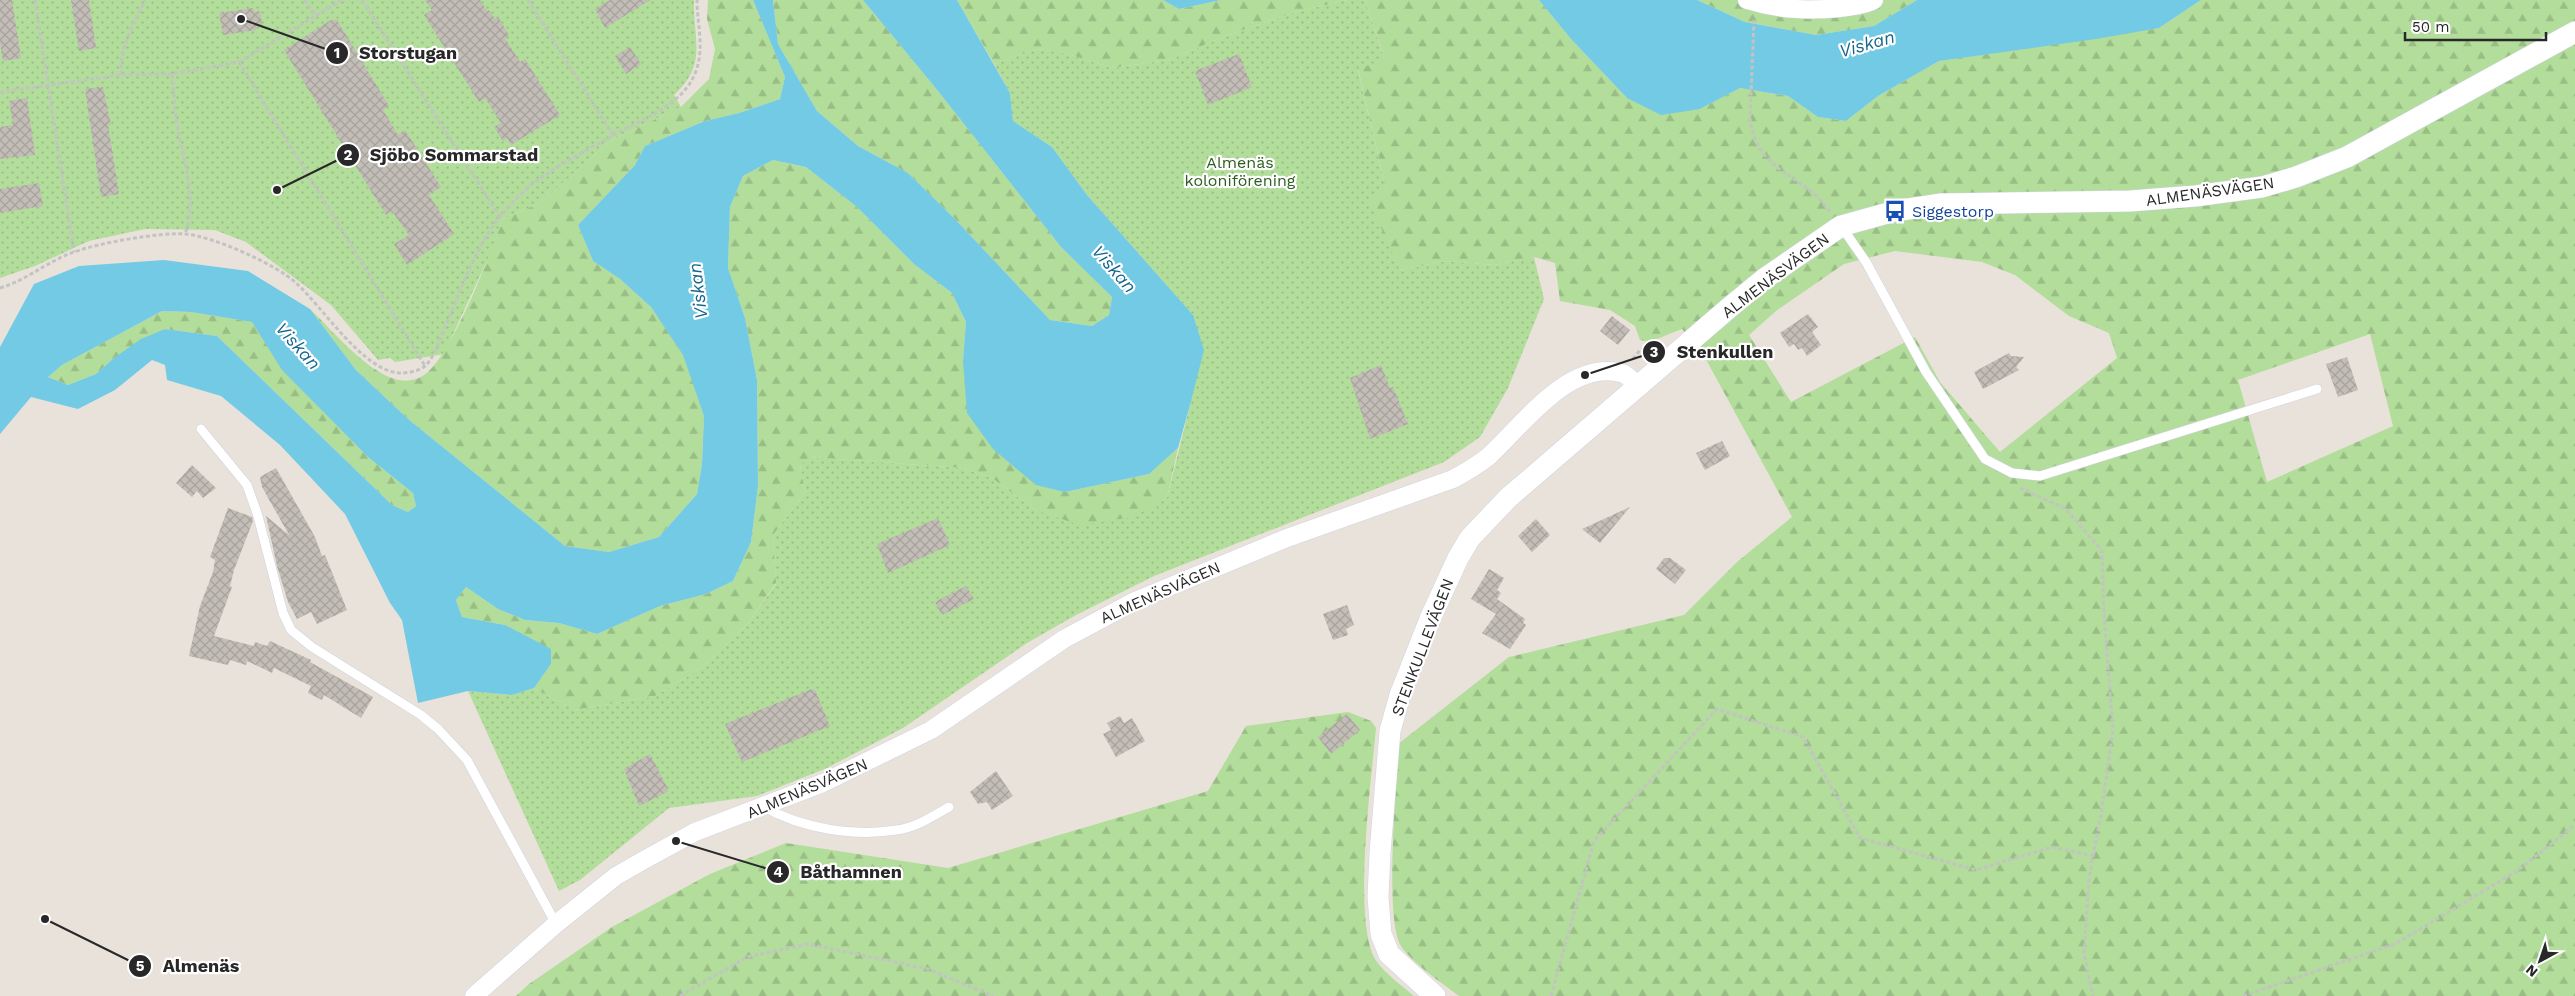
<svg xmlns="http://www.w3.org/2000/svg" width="2575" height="996" font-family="'Work Sans',sans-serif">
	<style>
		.grass { fill: url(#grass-dots) }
		.forest { fill: url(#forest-firs); fill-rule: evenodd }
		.water { fill: #73cae5; fill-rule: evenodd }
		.building { fill: url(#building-cross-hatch) }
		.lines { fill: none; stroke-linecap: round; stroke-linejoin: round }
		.service-casing { stroke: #cfd3e0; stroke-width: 10 }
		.minor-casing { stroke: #cfd3e0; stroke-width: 19 }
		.tertiary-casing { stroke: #cfd3e0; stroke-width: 22 }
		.path { stroke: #c3c3c3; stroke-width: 3; stroke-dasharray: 4 2.5; stroke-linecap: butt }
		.service { stroke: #fff; stroke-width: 9 }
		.minor { stroke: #fff; stroke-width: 18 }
		.tertiary { stroke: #fff; stroke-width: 21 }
		.labels { text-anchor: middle; stroke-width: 4.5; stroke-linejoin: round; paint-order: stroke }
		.park-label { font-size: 16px; fill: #2d5e1e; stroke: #fff }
		.street-label { font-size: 16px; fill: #282828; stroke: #fff }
		.transit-label { font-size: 16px; fill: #164399; stroke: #fff; text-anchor: start }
		.water-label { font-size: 18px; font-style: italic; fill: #16678d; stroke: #fff }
		.leader { fill: none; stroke: #282828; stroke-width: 2 }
		.callout-dot { fill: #282828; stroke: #fff; stroke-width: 2 }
		.mark-label { font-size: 15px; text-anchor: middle; font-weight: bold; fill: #fff }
		.callout-label { font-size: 18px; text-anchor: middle; font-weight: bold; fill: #282828; stroke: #fff; stroke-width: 4.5; stroke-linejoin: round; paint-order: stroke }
	</style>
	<defs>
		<pattern id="grass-dots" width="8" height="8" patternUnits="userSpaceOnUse" patternTransform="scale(1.25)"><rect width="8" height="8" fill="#b2dd9a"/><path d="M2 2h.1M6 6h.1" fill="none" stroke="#99be85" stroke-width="1.8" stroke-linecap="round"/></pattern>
		<pattern id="forest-firs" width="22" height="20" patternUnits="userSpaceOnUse" patternTransform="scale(1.25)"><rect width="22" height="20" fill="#b2dd9a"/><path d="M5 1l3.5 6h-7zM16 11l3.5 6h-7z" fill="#99be85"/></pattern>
		<pattern id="building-cross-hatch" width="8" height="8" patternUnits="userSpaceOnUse" patternTransform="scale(1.25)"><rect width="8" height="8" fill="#c2bdb6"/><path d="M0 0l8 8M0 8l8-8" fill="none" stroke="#a7a29c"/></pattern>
	</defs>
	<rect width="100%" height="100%" fill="#e9e2da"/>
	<!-- grass -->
	<path class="grass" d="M0,0H694C693,40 708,64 674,95L681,107L612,140L540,203L503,219L491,252L444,354L395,362L390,358L378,360L331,305L246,242L215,230L145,229L89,241L35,266L0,278Z
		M1347,0H1365L1385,60L1358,70L1386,189L1400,270L1446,261L1494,265L1534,257L1544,299L1508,388L1480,437L1444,462L1154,576L1076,615L1027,643L903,728L827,768L757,796L669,808L580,880L559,891L468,691L512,695L534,688L575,710L655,696L704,666L748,623L776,584L773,535L805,492L800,465L809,457L963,468L992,478L1035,510L1167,498L1190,405L1193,315L1087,195L1052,147L1013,121L1010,93L994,64L1037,49L1065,53L1112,68L1168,60L1228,35L1295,12Z"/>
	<!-- forest -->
	<path class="forest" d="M708,0H753L785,77L780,99L739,113L705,121L645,146L635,165L578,225L593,261L620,279L651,307L684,355L704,416L702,464L697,494L659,537L609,552L565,546L408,419L356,370L310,309C332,330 366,371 395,379C404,382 416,381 424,375C451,358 491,252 503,219L540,203L612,140L681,107L709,79L715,49L707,19Z
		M773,0H863L938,91L1061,247L1112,297L1109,315L1092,326L1050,320L953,217L908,173L858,146L817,111L778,44Z
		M957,0H1163L1179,9L1221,0H1347L1295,12L1228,35L1168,60L1112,68L1065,53L1037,49L994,64Z
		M1365,0H1539L1571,39L1627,98L1700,109L1740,88L1788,96L1818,117L1846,121L1878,96L1939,61L2159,28L2201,0H2575V996H1459C1442,983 1412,963 1401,946C1384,919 1397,782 1398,744L1509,657L1684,615L1737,562L1792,517L1703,354L1682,329L1649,342L1640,340L1635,326L1610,310L1560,301L1555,263L1534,257L1494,265L1446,261L1400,270L1368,199L1386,189L1358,69L1385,59ZM1895,251L1982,262L2015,275L2069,316L2109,333L2117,358L2000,452L1940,382L1915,337L1791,402L1749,335L1776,311L1844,264ZM2370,334L2393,426L2267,482L2238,380Z
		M1697,0H1917L1874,26L1816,35L1745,22Z
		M773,160L806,167L857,207L914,264L952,293L966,322L963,361L1065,492L1149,474L1178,448L1167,498L1133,517L1080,525L1035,510L992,478L963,468L809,457L800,465L805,492L773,535L776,583L748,623L704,666L655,696L575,710L534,688L551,664L505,625L462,617L456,600L466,587L498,609L525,620L559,623L597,634L660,606L706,594L733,581L751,542L758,486L757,380L745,318L728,268L730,207L743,176Z
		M162,311L191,312L252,322L283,370L368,457L413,493L416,506L408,512L392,505L217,336L165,329L114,358L96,374L68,385L48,377L62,365Z
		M1348,712L1371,721L1376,728C1372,776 1351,926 1377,962C1387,975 1402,986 1414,996H516L529,984L612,927L710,874L786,843L948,868L1208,791L1246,726Z"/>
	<!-- water -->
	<path class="water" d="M753,0H773L778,44L817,111L858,146L908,173L953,217L1050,320L1092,326L1109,315L1112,297L1061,247L938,91L863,0H957L1010,93L1013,121L1052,147L1087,195L1193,315L1204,350L1190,405L1178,448L1149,474L1065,492L1036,485L993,449L967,413L963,361L966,322L952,293L914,264L857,207L806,167L773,160L743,176L730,207L728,268L745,318L757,380L758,486L751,542L733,581L706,594L660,606L597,634L559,623L525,620L498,609L466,587L456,600L462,617L505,625L551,649V664L534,688L512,695L468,691L418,703L402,620L390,603L345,514L280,445L221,396L167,380L165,365L152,360L115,390L78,409L31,397L0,434V347L34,284L79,266L164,260L248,271L310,309L356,370L408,419L565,546L609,552L659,537L697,494L702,464L704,416L683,355L651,307L620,279L593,261L578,225L635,165L645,146L705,121L739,113L780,99L785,77ZM162,311L191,312L252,322L282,370L368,457L413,493L416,506L408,512L392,505L217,336L165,329L141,339L114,358L96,374L68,385L48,377L62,365Z
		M1163,0H1221L1179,9Z
		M1539,0H1697L1745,22L1816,35L1874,26L1917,0H2201L2159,28L2096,39L1939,61L1878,96L1846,121L1818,117L1788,96L1740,88L1700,109L1661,115L1627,98L1571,39Z"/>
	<!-- building -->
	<path class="building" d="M0,0H12L21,58L3,61L0,43Z
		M71,0H89L96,48L79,51Z
		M425,0H480L487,11L489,10L495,19L498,17L509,35L505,38L520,62L525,59L560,115L511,145L507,138L503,141L494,127L501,123L485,98L479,102L424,15L432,10Z
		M610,0H650L605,28L595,9Z
		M253,8L254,12L260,11L262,25L256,26V30L223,35L219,13Z
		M331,20H337L389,106L383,110L398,135L405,130L441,187L429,195L454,234L407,265L394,244L409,235L392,211L386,215L284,50Z
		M630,47L641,64L626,74L615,56Z
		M1239,54L1252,87L1208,105L1195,71Z
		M103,87L111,125H108L119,194L101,197L85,89Z
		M27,98L35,155L0,159V127L13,125L9,101Z
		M39,183L43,206L0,213V189Z
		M1808,314L1818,327L1812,332L1821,345L1807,356L1802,348L1798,350L1794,344L1789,347L1780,333Z
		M1612,316L1630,330L1618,345L1600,331Z
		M2009,353L2011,356L2024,357L2016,367L2019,370L1983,389L1974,372Z
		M2347,357L2358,390L2338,397L2326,364Z
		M1381,365L1390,388L1393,387L1408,424L1370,439L1350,378Z
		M1722,441L1730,456L1705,470L1696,453Z
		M192,465L216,488L203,498L197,491L192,497L176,483Z
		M276,468L315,537L322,556L325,555L347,610L317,624L311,612L297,619L288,602L277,566L266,516L289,535L262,487L260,477Z
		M1630,507L1600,543L1582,529Z
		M228,508L252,517L253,521L234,570L230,586L232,587L214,636L254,646L255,642L267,646L270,641L311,660L310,662L373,697L361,718L324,695L322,700L308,693L311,686L274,668L272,673L247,661L246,665L230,660L228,665L189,656L200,606L213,572L215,560L210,557Z
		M938,518L950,545L888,573L877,544Z
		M1536,519L1550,535L1532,552L1518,536Z
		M1664,558H1670L1686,570L1675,584L1656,569Z
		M1489,569L1504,578L1497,590L1501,593L1497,599L1525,619L1523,623L1526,625L1510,649L1482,633L1496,614L1471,599Z
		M966,586L974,599L942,615L935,602Z
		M1347,605L1354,625L1346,629L1348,635L1333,640L1323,614Z
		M812,689L815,690L830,726L742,762L725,724Z
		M1347,714L1360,730L1331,754L1318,737Z
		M1120,716L1124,723L1132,718L1145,741L1116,757L1103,734L1111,730L1107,723Z
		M650,754L668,789L667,792L639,806L624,769Z
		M996,771L1013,796L992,810L987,802L978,804L970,792Z"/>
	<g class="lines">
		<!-- service casing -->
		<g class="service-casing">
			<path id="service" d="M1841,226L1866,262L1926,372L1985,459L2012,473L2040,476L2317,389
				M201,429L247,485L258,516L283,613L291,630L312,647L421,715L438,729L467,760L556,924
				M764,807C801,828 853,837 896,830C915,828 932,817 949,807"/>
		</g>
		<!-- minor casing -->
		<g class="minor-casing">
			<path id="minor" d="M1747,0C1779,10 1807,11 1840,8C1851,6 1864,6 1874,0
				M474,996L556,924L616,876L644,860L695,832L823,783L931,730L1064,639L1135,601L1287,538L1453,479C1466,472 1478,465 1489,456C1522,426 1569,359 1621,373C1627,374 1634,382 1639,387"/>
		</g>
		<!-- tertiary casing -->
		<g class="tertiary-casing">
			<path id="tertiary" d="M1435,996L1389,954L1381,934L1378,897L1380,853L1390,731L1400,695L1430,619L1458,558L1470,538L1508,498L1730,307L1764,279L1841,226L1895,211L1941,204L2130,201L2195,196L2262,187L2296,177L2347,157L2575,32"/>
		</g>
		<!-- path -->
		<path class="path" d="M35,0L74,252
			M304,0L316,16
			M362,0L500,217
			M528,0L613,135
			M1754,20L1750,119C1757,174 1804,173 1830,212
			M239,62L425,366
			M172,74C174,91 174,108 177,124C183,160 198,199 185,234
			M121,75C119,49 134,23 145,0
			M0,92L121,75L172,74L239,62L342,0
			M0,288C27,280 48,261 74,252C98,243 161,232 185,234C212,236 276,264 296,283C322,306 364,373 401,373C408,373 419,371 425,366C434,358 440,339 445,327C462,288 476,243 505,211C517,197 529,185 545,175C566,161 590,148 612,136C643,118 686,105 697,68C704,45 697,23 697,0
			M1633,359L1640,350L1656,343
			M2020,488L2066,509L2102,551L2104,615L2113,730L2102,809L2089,877L2084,954L2093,996
			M680,996L747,957L808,944L928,969L993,996
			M1551,996L1594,841L1717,709L1803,737L1860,838L1976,870L2052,847L2093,856
			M2243,996L2395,944L2517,871L2575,825"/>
		<!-- service -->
		<use href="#service" class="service"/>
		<!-- minor -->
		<use href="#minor" class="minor"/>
		<!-- tertiary -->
		<use href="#tertiary" class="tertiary"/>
	</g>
	<!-- icons -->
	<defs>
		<g id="bus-bare" transform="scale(1.725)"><path d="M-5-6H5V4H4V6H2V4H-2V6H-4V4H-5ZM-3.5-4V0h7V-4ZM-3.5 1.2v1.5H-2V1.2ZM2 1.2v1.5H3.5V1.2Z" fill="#1a4fb4" stroke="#fff" stroke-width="2.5" paint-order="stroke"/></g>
	</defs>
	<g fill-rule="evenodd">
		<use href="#bus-bare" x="1895" y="211"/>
	</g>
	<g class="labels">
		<!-- park labels -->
		<g class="park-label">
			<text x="1240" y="168">Almenäs<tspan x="1240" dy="18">koloniförening</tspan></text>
		</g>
		<!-- street labels -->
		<g class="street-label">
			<text transform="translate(2210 191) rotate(-8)" y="6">ALMENÄSVÄGEN</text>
			<text transform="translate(1775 275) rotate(-37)" y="6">ALMENÄSVÄGEN</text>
			<text transform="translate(1160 592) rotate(-24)" y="6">ALMENÄSVÄGEN</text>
			<text transform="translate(1422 647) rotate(-69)" y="6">STENKULLEVÄGEN</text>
			<text transform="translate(807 788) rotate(-23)" y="6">ALMENÄSVÄGEN</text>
		</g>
		<!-- transit labels -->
		<g class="transit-label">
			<text x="1912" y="217">Siggestorp</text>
		</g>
		<!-- water labels -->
		<g class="water-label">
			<text transform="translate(1867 44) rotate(-16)" y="6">Viskan</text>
			<text transform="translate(1114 269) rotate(49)" y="6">Viskan</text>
			<text transform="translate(698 291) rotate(-97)" y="6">Viskan</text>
			<text transform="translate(298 346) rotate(48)" y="6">Viskan</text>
		</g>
	</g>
	<!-- callouts -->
	<path class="leader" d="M241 19L337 53M277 190L348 155M1585 375L1654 352M676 841L778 872M45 919L140 966"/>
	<g class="callout-dot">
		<circle cx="241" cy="19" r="5"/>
		<circle cx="277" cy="190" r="5"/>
		<circle cx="1585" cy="375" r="5"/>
		<circle cx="676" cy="841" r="5"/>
		<circle cx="45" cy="919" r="5"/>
		<circle cx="337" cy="53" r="12"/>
		<circle cx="348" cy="155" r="12"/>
		<circle cx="1654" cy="352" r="12"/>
		<circle cx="778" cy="872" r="12"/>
		<circle cx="140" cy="966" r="12"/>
	</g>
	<g class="mark-label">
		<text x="337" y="58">1</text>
		<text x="348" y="160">2</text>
		<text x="1654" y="357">3</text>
		<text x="778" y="877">4</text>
		<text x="140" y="971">5</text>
	</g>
	<g class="callout-label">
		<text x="408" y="59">Storstugan</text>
		<text x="454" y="161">Sjöbo Sommarstad</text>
		<text x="1725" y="358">Stenkullen</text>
		<text x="851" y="878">Båthamnen</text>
		<text x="201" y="972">Almenäs</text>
	</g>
	<!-- north arrow -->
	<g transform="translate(2540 961) rotate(220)" stroke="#ffffff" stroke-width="4" paint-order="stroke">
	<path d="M0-4L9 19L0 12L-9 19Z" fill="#282828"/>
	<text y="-8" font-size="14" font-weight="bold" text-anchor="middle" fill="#282828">N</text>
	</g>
	<!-- scale -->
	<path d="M2405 32v8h141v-8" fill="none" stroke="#282828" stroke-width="2.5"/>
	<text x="2412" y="32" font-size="15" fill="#282828" stroke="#ffffff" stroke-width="4" paint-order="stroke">50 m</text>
</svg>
